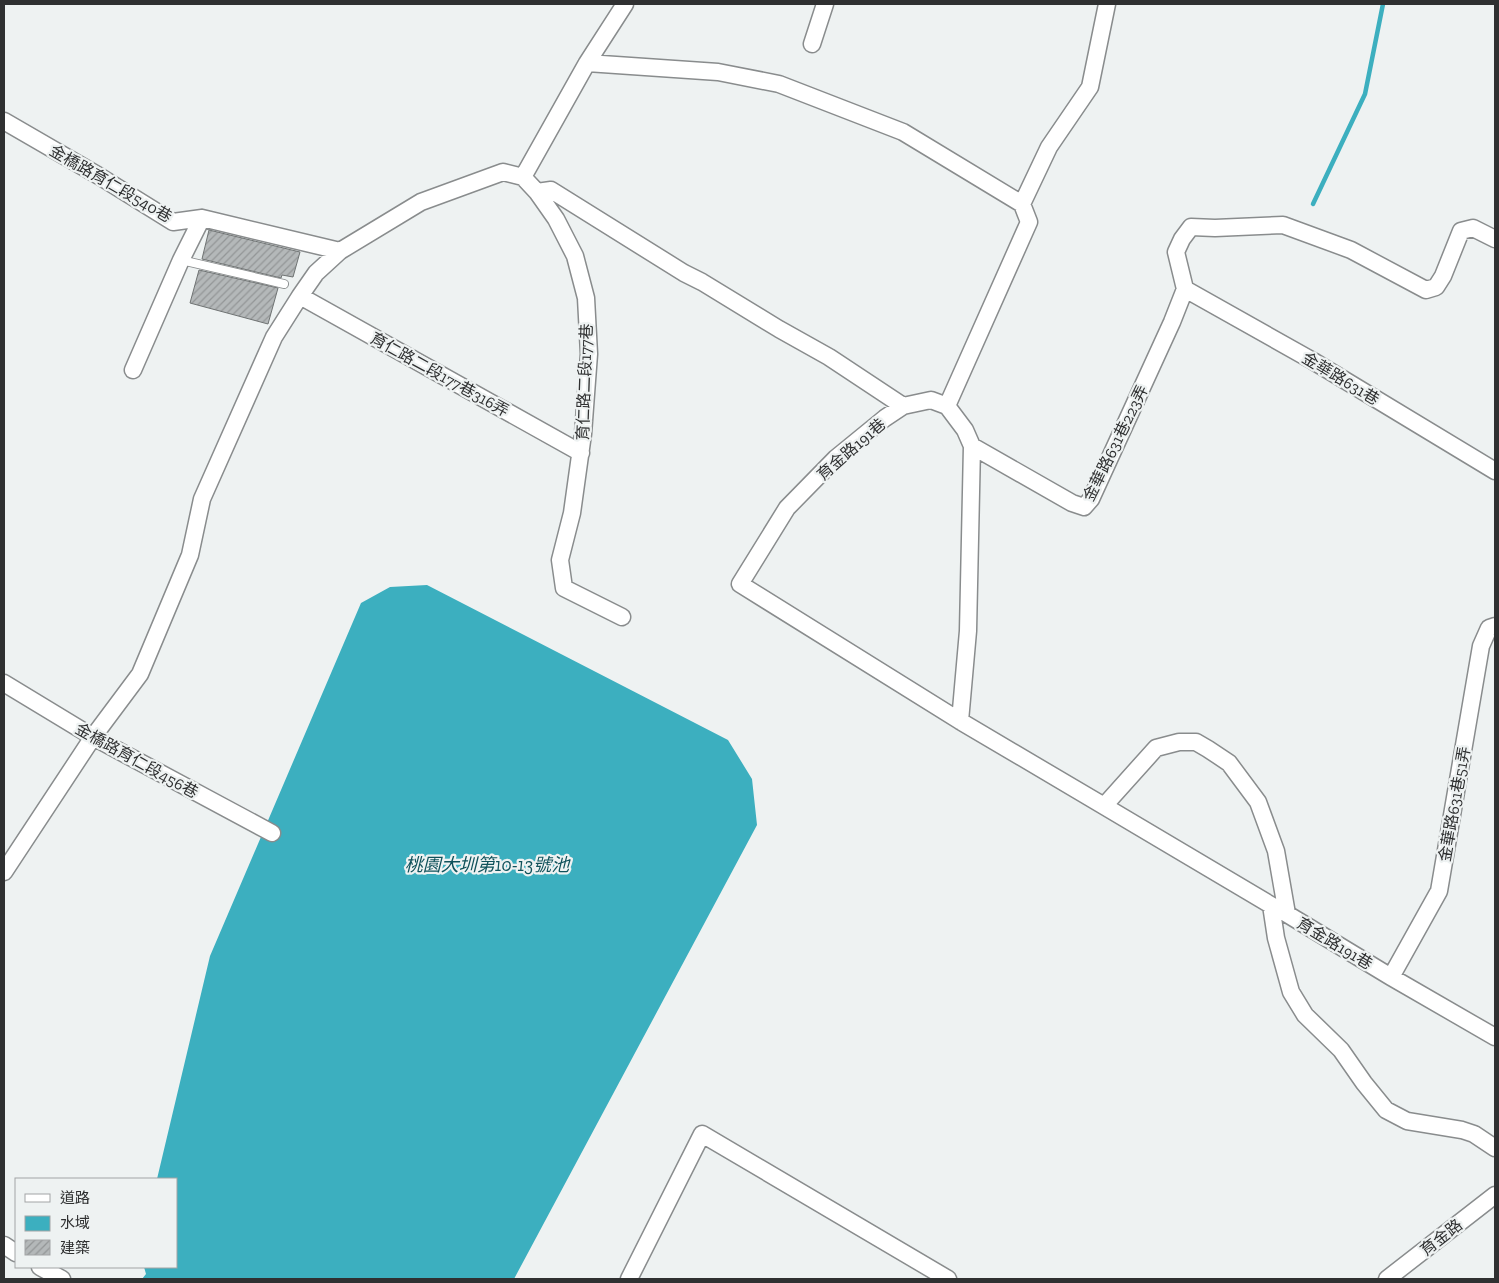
<svg xmlns="http://www.w3.org/2000/svg" width="1499" height="1283" font-family="'Zilla Slab','Noto Sans TC',serif">
	<style>
		.water { fill: #3cafbf }
		.lines { fill: none; stroke-linecap: round; stroke-linejoin: round }
		.stream { stroke: #3cafbf; stroke-width: 4.5 }
		.building { fill: url(#building-hatch); stroke: #6f7373 }
		.service-casing { stroke: #898c8d; stroke-width: 10 }
		.minor-casing { stroke: #898c8d; stroke-width: 19 }
		.service { stroke: #fff; stroke-width: 8 }
		.minor { stroke: #fff; stroke-width: 16 }
		.labels { text-anchor: middle; stroke-width: 4.5; stroke-linejoin: round; paint-order: stroke }
		.street-label { font-size: 16px; fill: #2f3031; stroke: #eef2f2 }
		.water-label { font-size: 18px; font-style: italic; fill: #0f515a; stroke: #eef2f2 }
	</style>
	<defs>
		<pattern id="building-hatch" width="6" height="6" patternUnits="userSpaceOnUse" patternTransform="scale(1.25)"><rect width="6" height="6" fill="#b4b8b9"/><path d="M-1 1l2-2M0 6l6-6M5 7l2-2" fill="none" stroke="#939697"/></pattern>
	</defs>
	<rect width="100%" height="100%" fill="#eef2f2"/>
	<!-- water -->
	<path class="water" d="M427,585L728,740L752,779L757,825L514,1279H142L146,1274L144,1267H176V1179H157L210,956L361,603L390,587Z"/>
	<g class="lines">
		<!-- stream -->
		<path class="stream" d="M1313,204L1365,94L1383,4"/>
	</g>
	<!-- building -->
	<path class="building" d="M209,230L300,252L293,277L282,275L281,278L202,259Z
		M199,270L278,288L268,324L190,303Z"/>
	<g class="lines">
		<!-- service casing -->
		<g class="service-casing">
			<path id="service" d="M181,260L284,284"/>
		</g>
		<!-- minor casing -->
		<g class="minor-casing">
			<path id="minor" d="M812,44L825,4
				M587,63L718,72L779,84L903,132L1022,204L1029,222L947,406
				M4,121L99,176L173,222L202,218L340,251
				M537,192L551,190L684,273L702,282L779,329L829,357L903,406
				M1022,204L1049,147L1090,87L1107,4
				M1185,289L1176,252L1182,239L1191,227L1215,228L1283,225L1351,250L1426,290L1436,287L1443,276L1461,231L1473,228L1495,239
				M1185,289L1313,361L1495,471
				M300,296L581,453
				M133,370L181,260L202,218
				M972,446L1072,503L1084,507L1091,499L1172,322L1185,289
				M622,617L564,588L560,560L572,513L583,434L589,354L586,298L575,256L556,219L537,192L523,177L587,63L625,4
				M4,683L93,737L272,833
				M960,721L968,631L972,446L965,430L947,406L931,400L903,406L885,418L836,458L787,508L740,584L960,721L1104,806L1156,748L1179,742H1196L1208,749L1229,763L1258,802L1276,851L1287,914L1391,977L1495,1037
				M1104,806L1281,911
				M4,872L93,737L140,674L190,555L202,499L274,337L300,296L316,273L340,251L421,202L503,172L523,177
				M1271,905L1276,938L1291,992L1305,1015L1341,1050L1364,1083L1386,1110L1407,1121L1462,1130L1474,1134L1495,1148
				M1391,977L1439,891L1481,646L1489,628L1495,626
				M4,1245L16,1253
				M40,1267L62,1279
				M629,1279L702,1134L948,1279
				M1387,1279L1495,1195"/>
		</g>
		<!-- service -->
		<use href="#service" class="service"/>
		<!-- minor -->
		<use href="#minor" class="minor"/>
	</g>
	<g class="labels">
		<!-- street labels -->
		<g class="street-label">
			<text transform="translate(111 183) rotate(30)" y="6">金橋路育仁段540巷</text>
			<text transform="translate(440 374) rotate(29)" y="6">育仁路二段177巷316弄</text>
			<text transform="translate(1341 378) rotate(31)" y="6">金華路631巷</text>
			<text transform="translate(584 382) rotate(-88)" y="6">育仁路二段177巷</text>
			<text transform="translate(1115 443) rotate(-64)" y="6">金華路631巷223弄</text>
			<text transform="translate(851 449) rotate(-41)" y="6">育金路191巷</text>
			<text transform="translate(137 760) rotate(29)" y="6">金橋路育仁段456巷</text>
			<text transform="translate(1454 804) rotate(-80)" y="6">金華路631巷51弄</text>
			<text transform="translate(1335 943) rotate(31)" y="6">育金路191巷</text>
			<text transform="translate(1441 1237) rotate(-38)" y="6">育金路</text>
		</g>
		<!-- water labels -->
		<g class="water-label">
			<text x="487" y="871">桃園大圳第10-13號池</text>
		</g>
	</g>
	<!-- border -->
	<rect width="1499" height="1283" fill="none" stroke="#2f3031" stroke-width="10"/>
	<!-- legend -->
	<rect x="15" y="1178" width="162" height="90" fill="#eef2f2" stroke="#a2a4a5"/>
	<rect x="25" y="1194" width="25" height="8" fill="#ffffff" stroke="#a2a4a5"/>
	<text x="60" y="1203" font-size="15" fill="#2f3031">道路</text>
	<rect x="25" y="1216" width="25" height="15" fill="#3cafbf" stroke="#a2a4a5"/>
	<text x="60" y="1228" font-size="15" fill="#2f3031">水域</text>
	<rect x="25" y="1240" width="25" height="15" fill="url(#building-hatch)" stroke="#a2a4a5"/>
	<text x="60" y="1253" font-size="15" fill="#2f3031">建築</text>
</svg>
